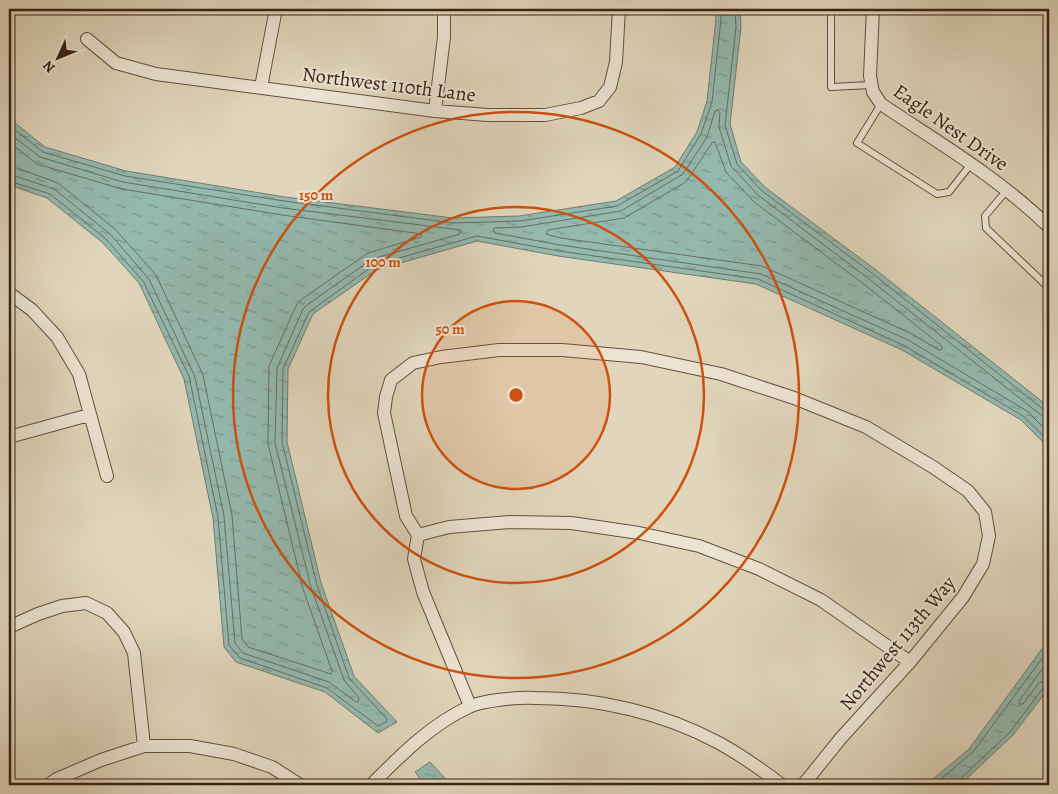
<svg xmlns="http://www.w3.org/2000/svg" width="1058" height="794" font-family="Alegreya,serif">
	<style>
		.water { fill: url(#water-ripples); stroke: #707d71 }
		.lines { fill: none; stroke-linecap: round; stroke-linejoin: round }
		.shore { stroke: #676e62; stroke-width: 1 }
		.service-casing { stroke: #644f3f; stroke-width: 8 }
		.minor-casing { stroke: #644f3f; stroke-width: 14 }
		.service { stroke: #ece4d3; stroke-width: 6 }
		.minor { stroke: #ece4d3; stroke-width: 12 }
		.ring { fill: none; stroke: #ce510d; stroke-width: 2.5 }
		.labels { text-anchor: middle; stroke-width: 4; stroke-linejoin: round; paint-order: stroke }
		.street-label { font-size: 20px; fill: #3a2215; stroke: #ece4d3 }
		.centre { fill: #ce510d; stroke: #ece4d3; stroke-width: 2.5 }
		.ring-label { font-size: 15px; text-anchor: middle; font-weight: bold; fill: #ce510d; stroke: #ece4d3; stroke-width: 4; stroke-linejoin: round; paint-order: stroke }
	</style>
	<defs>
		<pattern id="water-ripples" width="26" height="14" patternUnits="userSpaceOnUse" patternTransform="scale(1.25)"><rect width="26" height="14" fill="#94b9af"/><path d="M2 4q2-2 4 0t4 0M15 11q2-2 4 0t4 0" fill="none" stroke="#7a968d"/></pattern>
	</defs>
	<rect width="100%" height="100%" fill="#e1d6bc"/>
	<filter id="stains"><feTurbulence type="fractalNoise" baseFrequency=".004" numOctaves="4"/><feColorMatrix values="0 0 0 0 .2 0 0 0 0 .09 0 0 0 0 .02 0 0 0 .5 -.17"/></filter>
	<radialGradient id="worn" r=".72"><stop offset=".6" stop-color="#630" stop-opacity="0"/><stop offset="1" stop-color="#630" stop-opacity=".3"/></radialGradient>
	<!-- water -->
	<path class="water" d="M715,9H740L741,27L730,124L741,162L766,188L876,270L1049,407V448L1021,420L902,350L756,284L558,256L477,241L376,270L313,314L288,369L287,442L321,583L354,676L397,722L378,733L325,692L236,662L224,647L213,518L184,379L139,283L103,243L47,198L9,185V118L45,147L126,171L285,197L453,218L519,216L616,201L675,167L697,132L707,101L716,19Z
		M1049,639V688L1013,735L960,785H926L969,749Z
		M430,762L451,785H425L415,772Z"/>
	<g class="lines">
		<!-- shore -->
		<path class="shore" d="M735,9L736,27L725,125L737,164L762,191L873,274L1044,410L1049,411
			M9,125L43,152L125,176L284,201L453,223L520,221L617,206L678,171L701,134L712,102L721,19L720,9
			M9,133L40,157L123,182L283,208L461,230L460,234L372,259L307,305L303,309L277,368L275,443L311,587L344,680L359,698L358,702H356L329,682L243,653L235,643L224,516L195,377L149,279L110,234L54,189L9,174
			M9,142L37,164L122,189L282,215L422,234L421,237L368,253L302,299L296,306L269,366L268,444L303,589L332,671L331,674L248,647L242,639L232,515L203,375L156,275L115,229L58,183L17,168L9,167
			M715,142L726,172L754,202L865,285L942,346V349L939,350L910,333L762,266L561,238L546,234L548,230L624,218L686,182L712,143Z
			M9,181L50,194L106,239L143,281L189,376L218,517L229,645L240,658L327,688L378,726L386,722L387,719L349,678L317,585L282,442L283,369L309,312L374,265L477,236L559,251L758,279L905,346L1023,416L1049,441
			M1049,417L1041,415L869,279L758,195L731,166L719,127L720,112L718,110L715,111L707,137L683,174L621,211L521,227L495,228L493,229L495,233L560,245L761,274L908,340L1027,411L1049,433
			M1049,660L1019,701V704H1023L1039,683L1049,679
			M934,785L973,752L1049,649
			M957,785L959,780L1010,732L1043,688L1049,686"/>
		<!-- service casing -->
		<g class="service-casing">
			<path id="service" d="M831,9V87L871,85
				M881,104L857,143L937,194L949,192L971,164
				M1007,190L985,216L986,228L1049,288"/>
		</g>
		<!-- minor casing -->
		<g class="minor-casing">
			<path id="minor" d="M873,9L870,76L873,92L881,104C939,143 999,178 1049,227
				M87,39L116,63L156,74L435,111L488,115H545L581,108L599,101L610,87L616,62L619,9
				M261,87L275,14L274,9
				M435,111L444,37V9
				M9,293L32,310L57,337L79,374L107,476
				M9,437L89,415
				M418,535L449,527L510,522L571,523L639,533L699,546L759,569L821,600L910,662
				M9,627L38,614L62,606L86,603L107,613L124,632L134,653L144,746
				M470,706L423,592L414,559L418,535L406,516L384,413L386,397L391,380L413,363L441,357L499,350H562L641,357L721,374L794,398L866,427L933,467L968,491L985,512L989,536L983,564L963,597L910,662L841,738L803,785
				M48,785L57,779L101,760L144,746H190L234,754L272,767L300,785
				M371,785C400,756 430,725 469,707C483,700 520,697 536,698C599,698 663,713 719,743C741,755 762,770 782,785"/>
		</g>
		<!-- service -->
		<use href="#service" class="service"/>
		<!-- minor -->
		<use href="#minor" class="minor"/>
	</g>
	<!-- distance rings -->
	<circle cx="516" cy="395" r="94" fill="#ce510d" fill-opacity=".12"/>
	<g class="ring">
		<circle cx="516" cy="395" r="94"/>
		<circle cx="516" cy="395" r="188"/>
		<circle cx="516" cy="395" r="283"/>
	</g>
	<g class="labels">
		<!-- street labels -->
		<g class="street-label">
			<text transform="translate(389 84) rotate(7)" y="7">Northwest 110th Lane</text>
			<text transform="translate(951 127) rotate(35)" y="7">Eagle Nest Drive</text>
			<text transform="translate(897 643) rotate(-50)" y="7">Northwest 113th Way</text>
		</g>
	</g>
	<circle cx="516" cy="395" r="8" class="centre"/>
	<g class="ring-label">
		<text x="316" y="200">150 m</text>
		<text x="383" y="267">100 m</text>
		<text x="450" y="334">50 m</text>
	</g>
	<!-- margin -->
	<rect width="1058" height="794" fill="none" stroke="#e1d6bc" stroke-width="30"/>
	<rect x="10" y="10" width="1038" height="774" fill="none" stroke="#3a2215" stroke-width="2.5"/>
	<rect x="15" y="15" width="1028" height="764" fill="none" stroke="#3a2215"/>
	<!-- north arrow -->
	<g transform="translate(58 58) rotate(226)" stroke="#ece4d3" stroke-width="4" paint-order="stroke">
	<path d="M0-4L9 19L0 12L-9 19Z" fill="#3a2215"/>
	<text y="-8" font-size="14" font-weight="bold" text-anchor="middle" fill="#3a2215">N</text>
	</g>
	<rect width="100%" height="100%" filter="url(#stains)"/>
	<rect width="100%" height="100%" fill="url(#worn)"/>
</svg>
